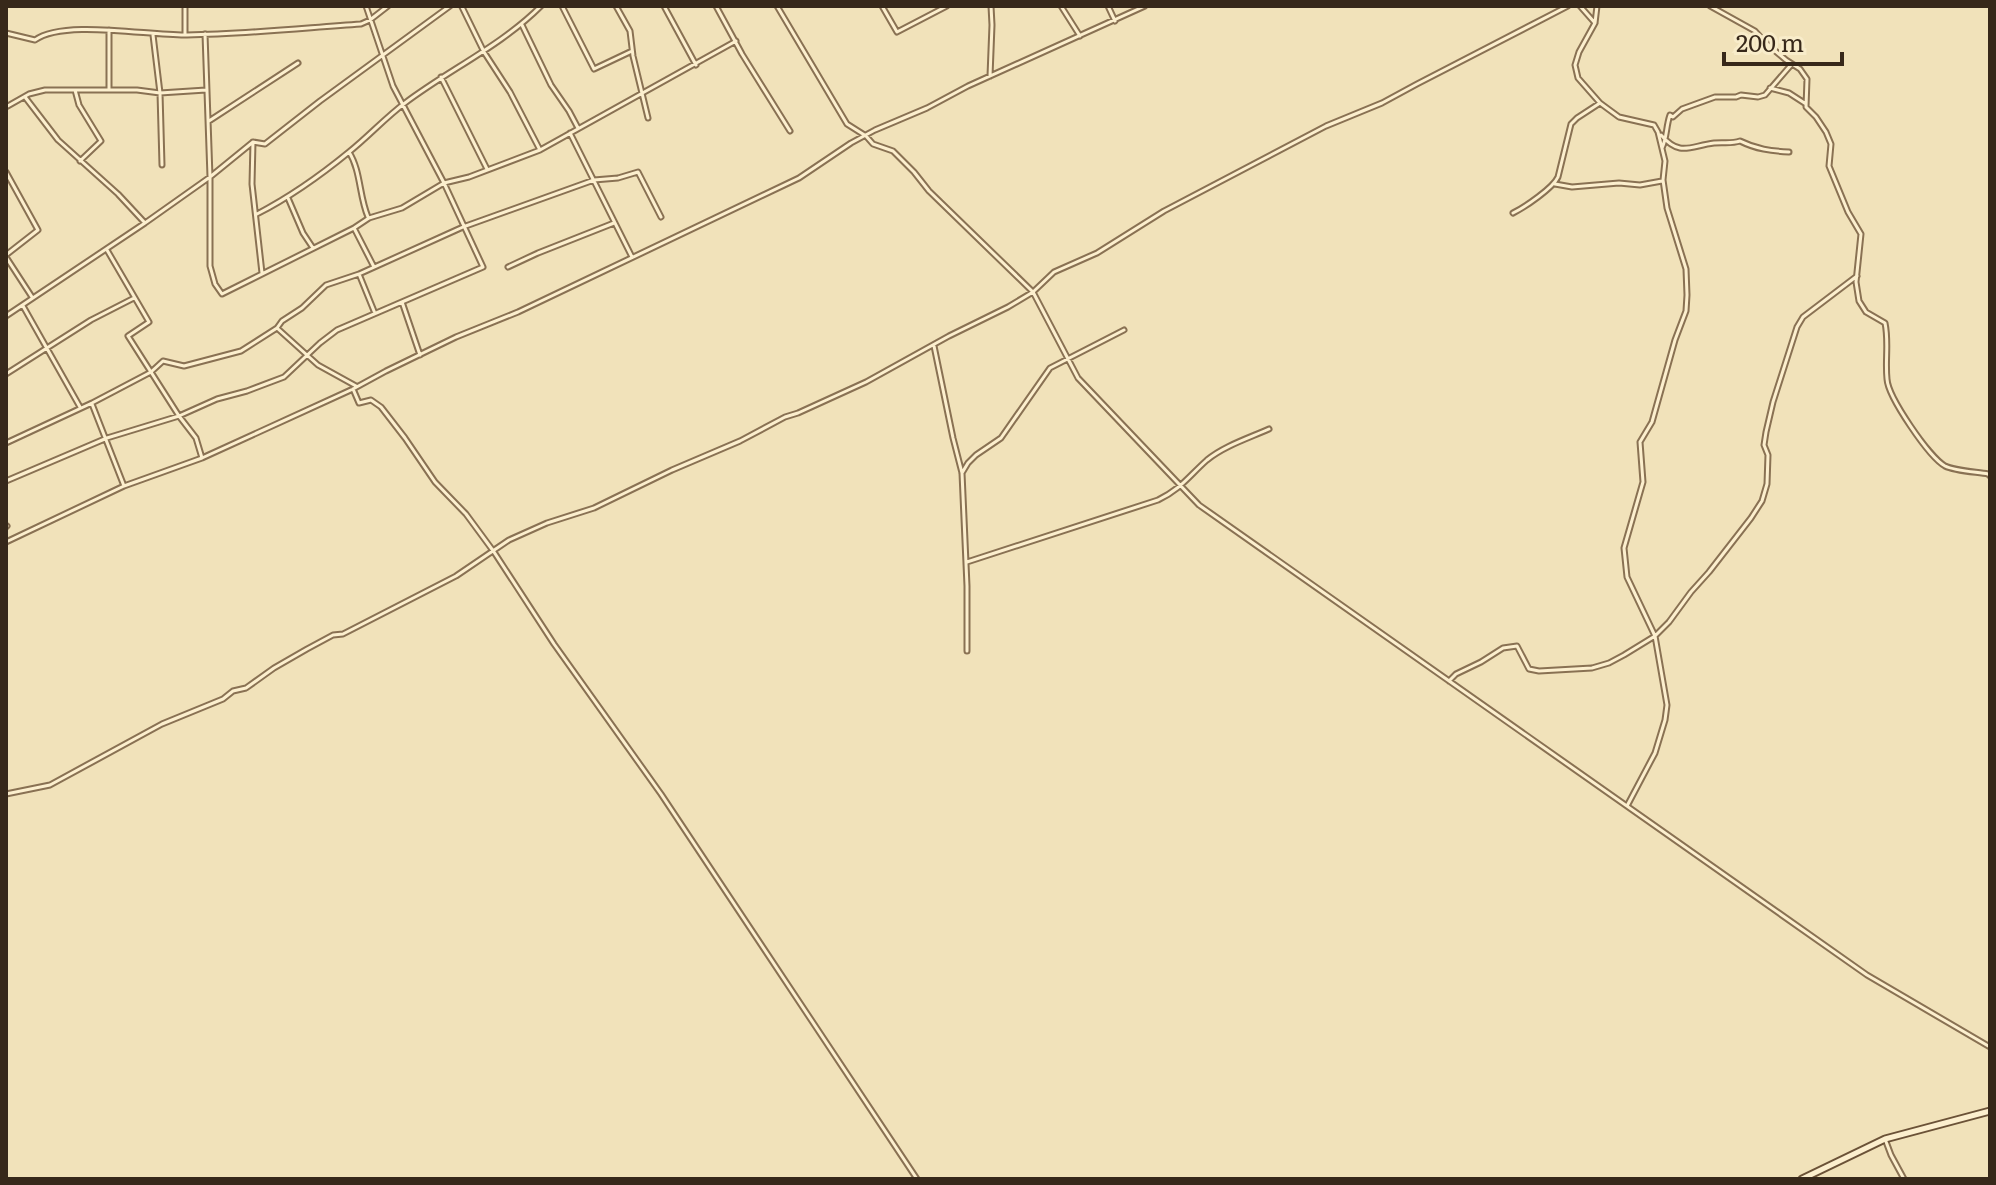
<svg xmlns="http://www.w3.org/2000/svg" width="1996" height="1185" font-family="Literata,serif">
	<style>
		.lines { fill: none; stroke-linecap: round; stroke-linejoin: round }
		.street-casing { stroke: #897153; stroke-width: 7 }
		.secondary-casing { stroke: #6b5237; stroke-width: 9 }
		.street { stroke: #fcefce; stroke-width: 3 }
		.secondary { stroke: #fcefce; stroke-width: 5 }
	</style>
	<rect width="100%" height="100%" fill="#f1e2ba"/>
	<g class="lines">
		<!-- street casing -->
		<g class="street-casing">
			<path id="street" d="M185,6V35
				M562,6L594,69L632,51
				M616,6L630,31L633,56L648,118
				M664,6L696,65
				M716,6L742,54L790,131
				M777,6L847,124L866,136L873,144L893,151L914,172L929,191L1033,292L1078,378L1199,505L1867,975L1990,1047
				M882,6L897,32L947,6
				M1061,6L1080,36
				M1108,6L1115,21
				M1580,6L1595,23
				M1597,6L1595,23L1579,52L1575,65L1578,78L1600,103
				M1710,6L1755,31L1767,44L1786,60L1800,69L1807,79L1806,107L1816,117L1826,132L1831,144L1829,166L1848,212L1861,234L1856,282L1859,301L1866,312L1885,323C1889,342 1885,360 1887,379C1888,397 1929,457 1945,466C1955,471 1977,472 1988,474L1990,476
				M462,7L484,52L510,92L540,150
				M522,25L551,85L569,111L578,128
				M109,30V90
				M6,33L35,40C64,19 149,36 187,35C245,34 303,28 361,24L370,20L388,6
				M205,34L210,177V266L215,284L222,294L354,228L369,218L402,208L444,183L469,177L540,150L736,41
				M153,35L160,93L162,165
				M990,76L992,25L991,6
				M441,77L487,169
				M1770,88L1789,93L1806,104
				M75,90L79,105L101,141L80,161
				M25,97L58,140L118,194L145,223
				M6,107L29,94L45,90H137L160,93L206,90
				M209,121L298,63
				M570,133L632,257
				M1661,135C1680,157 1690,146 1714,143C1724,142 1731,144 1740,141C1756,149 1771,151 1789,152
				M253,142L252,184L262,273
				M1662,148C1667,138 1666,126 1670,115L1673,117L1682,109L1715,97H1736L1741,95L1758,97L1765,95L1791,65
				M349,152C361,171 359,196 368,217
				M6,172L38,230L6,255
				M1555,184L1572,187L1619,183L1640,185L1662,181
				M288,198L303,233L313,248
				M1513,213C1525,207 1553,188 1558,177L1571,124L1577,118L1600,103L1619,117L1654,125L1658,132L1665,161L1663,180L1667,208L1686,269L1687,295L1686,311L1675,340L1652,422L1640,442L1643,482L1624,548L1627,577L1655,636L1667,705L1665,720L1655,753L1627,806
				M257,214C290,197 321,175 349,152C369,136 385,118 405,103C450,69 501,46 541,6
				M354,228L374,267
				M107,250L149,322L128,336L179,416L196,438L202,458
				M6,257L32,297
				M508,267L538,253L614,223
				M359,274L374,311
				M402,302L420,355
				M23,306L80,407
				M6,316L145,223L210,177L253,142L265,144L320,101L450,6
				M277,328L318,365L356,386
				M934,346L953,438L962,473L967,586V651
				M6,374L91,320L134,298
				M353,389L359,403L371,400L381,407L405,438L435,482L466,514L494,552L554,644L661,794L917,1179
				M92,404L124,486
				M6,443L92,403L151,372L163,361L184,366L241,351L277,328L282,321L302,308L326,285L359,274L463,227L594,180L618,178L638,172L661,217
				M962,473L968,463L976,455L1001,438L1050,368L1124,330
				M6,481L107,438L179,416L217,399L247,391L284,377L320,343L337,330L483,267L444,183L393,86L366,6
				M6,527L7,526
				M6,542L124,486L202,458L353,389L386,371L456,337L518,312L799,178L851,143L875,130L927,108L968,86L1145,6
				M967,562L1158,500C1181,489 1189,476 1207,460C1224,446 1249,438 1269,429
				M1449,681L1456,674L1481,662L1503,648L1517,646L1529,669L1539,671L1592,668L1609,663L1624,655L1655,636L1669,622L1691,592L1709,572L1751,518L1762,501L1767,484L1768,455L1764,445L1766,432L1773,402L1797,327L1803,317L1857,276
				M6,794L50,785L162,724L223,699L233,691L246,688L274,668L307,649L333,635L343,634L456,576L509,540L547,523L594,508L672,470L740,441L785,417L798,413L866,382L949,336L1008,307L1033,292L1054,272L1097,253L1164,211L1326,126L1382,103L1417,84L1568,6
				M1885,1139L1891,1155L1904,1179"/>
		</g>
		<!-- secondary casing -->
		<g class="secondary-casing">
			<path id="secondary" d="M1802,1179L1885,1139L1990,1111"/>
		</g>
		<!-- street -->
		<use href="#street" class="street"/>
		<!-- secondary -->
		<use href="#secondary" class="secondary"/>
	</g>
	<!-- border -->
	<rect width="1996" height="1185" fill="none" stroke="#37281a" stroke-width="16"/>
	<!-- scale -->
	<path d="M1724 52v12h118v-12" fill="none" stroke="#37281a" stroke-width="4"/>
	<text x="1736" y="52" font-size="24" fill="#37281a" stroke="#f8ecca" stroke-width="6" paint-order="stroke">200 m</text>
</svg>
